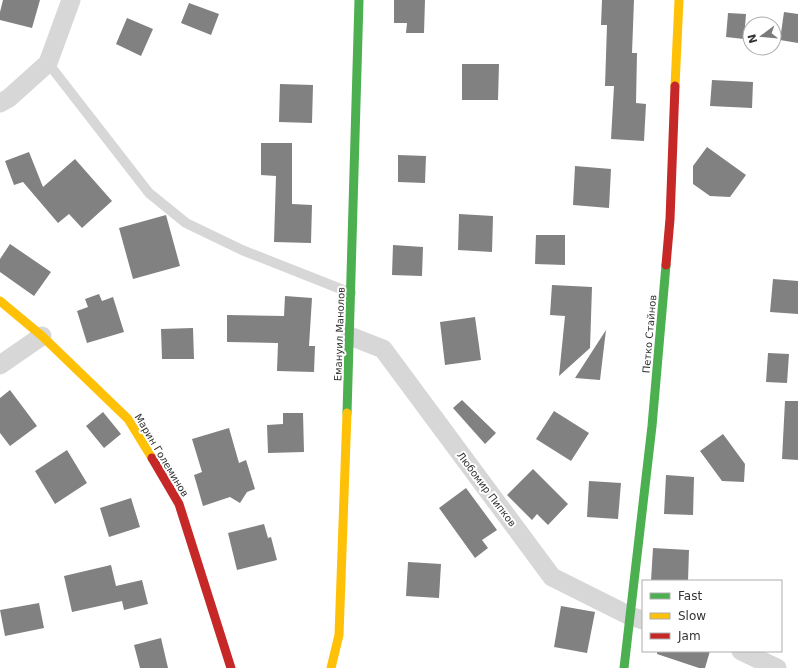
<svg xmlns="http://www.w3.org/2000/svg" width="798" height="668" font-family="'DejaVu Sans',sans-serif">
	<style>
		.building { fill: #818181 }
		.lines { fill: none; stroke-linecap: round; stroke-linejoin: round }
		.lane { stroke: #d7d7d7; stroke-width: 10 }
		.street { stroke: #d7d7d7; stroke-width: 19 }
		.fast { stroke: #4caf50; stroke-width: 9 }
		.slow { stroke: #ffc107; stroke-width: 9 }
		.jam { stroke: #c62828; stroke-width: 9 }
		.labels { text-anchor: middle; stroke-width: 4; stroke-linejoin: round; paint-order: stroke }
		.street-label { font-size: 10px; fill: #333; stroke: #fff }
	</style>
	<rect width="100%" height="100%" fill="#fff"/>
	<!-- building -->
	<path class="building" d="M3,0H40L32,28L0,20V12Z
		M394,0H425L424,33H406L407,23H394Z
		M602,0H634L632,53H637L636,103L646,104L644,141L611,139L614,86H605L607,25H601Z
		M189,3L219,14L211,35L181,23Z
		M784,12L798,14V43L780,40Z
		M728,13L746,14L744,39L726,37Z
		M127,18L153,29L141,56L116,44Z
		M462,64H499L498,100H462Z
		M712,80L753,82L752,108L710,106Z
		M280,84L313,85L312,123L279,122Z
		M261,143H292V204L312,205L311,243L274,242L276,176L261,175Z
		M707,147L746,175L730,197L710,196L693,184V166Z
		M29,152L43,187L75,159L112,201L82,228L69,214L58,223L23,182L14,185L5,161Z
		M398,155L426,156L425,183L398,182Z
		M575,166L611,169L609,208L573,205Z
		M459,214L493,216L492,252L458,250Z
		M166,215L180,266L133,279L119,228Z
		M536,235H565V265L535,264Z
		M10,244L51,272L34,296L0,272V259Z
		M393,245L423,247L422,276L392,275Z
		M773,279L798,281V314L770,312Z
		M552,285L592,287L590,348L559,376L565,316L550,315Z
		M99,294L102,301L113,297L124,332L87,343L77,311L88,307L85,299Z
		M285,296L312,298L309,346H315L314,372L277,371L278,343L227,342V315L284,316Z
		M475,317L481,360L445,365L440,322Z
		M193,328L194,359H162L161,329Z
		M606,330L600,380L575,378Z
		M768,353L789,354L787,383L766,382Z
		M10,390L37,426L10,446L0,433V398Z
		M462,400L496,433L485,444L453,408Z
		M785,401H798V460L782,459Z
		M554,411L589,433L571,461L536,439Z
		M103,412L121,434L104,448L86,426Z
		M283,413H303L304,452L268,453L267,425L283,424Z
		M229,428L239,463L246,460L255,489L247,492L240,503L230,497L203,506L194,475L202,472L192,439Z
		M723,434L745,464L744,482L722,481L700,451Z
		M67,450L87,483L55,504L35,471Z
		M533,469L568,504L548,525L537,514L532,520L507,495Z
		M666,475L694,477L693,515L664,514Z
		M589,481L621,483L618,519L587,517Z
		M466,488L497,530L482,540L488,548L475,558L439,508Z
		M131,498L140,527L109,537L100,508Z
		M264,524L268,538L271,537L277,560L237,570L228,533Z
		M653,548L689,550L688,581H651Z
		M408,562L441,564L439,598L406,596Z
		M111,565L116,586L142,580L148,604L124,610L122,601L72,612L64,576Z
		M39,603L44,628L5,636L0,610Z
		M561,606L595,612L587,653L554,647Z
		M161,638L168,668H140L134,645Z
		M657,651H710L705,668H699L657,654Z"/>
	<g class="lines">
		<!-- lane -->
		<path class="lane" d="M48,63L149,193L186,223L242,250L351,293"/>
		<!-- street -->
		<path class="street" d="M0,103L9,98L48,63L71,0
			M350,336L383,349L552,577L630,616L643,620
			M0,365L42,336
			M741,651L777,668"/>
		<!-- fast -->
		<path class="fast" d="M347,413L359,0
			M624,668L652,426L666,265"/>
		<!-- slow -->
		<path class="slow" d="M675,86L679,0
			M0,301L42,336L128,419L152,458
			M331,668L339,635L347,413"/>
		<!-- jam -->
		<path class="jam" d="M666,265L670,219L675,86
			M152,458L179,504L231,668"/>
	</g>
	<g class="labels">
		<!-- street labels -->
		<g class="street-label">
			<text transform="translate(339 334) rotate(-88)" y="4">Емануил Манолов</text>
			<text transform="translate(649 334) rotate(-85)" y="4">Петко Стайнов</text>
			<text transform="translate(162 455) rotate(59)" y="4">Марин Големинов</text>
			<text transform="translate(487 489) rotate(53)" y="4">Любомир Пипков</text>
		</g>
	</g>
	<!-- legend -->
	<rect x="642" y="580" width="140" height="72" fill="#ffffff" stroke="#adadad"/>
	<rect x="650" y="593" width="20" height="6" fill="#4caf50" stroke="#adadad"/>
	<text x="678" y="600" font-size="12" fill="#333333">Fast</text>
	<rect x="650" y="613" width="20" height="6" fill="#ffc107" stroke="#adadad"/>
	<text x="678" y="620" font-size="12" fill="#333333">Slow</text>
	<rect x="650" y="633" width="20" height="6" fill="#c62828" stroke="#adadad"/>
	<text x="678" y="640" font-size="12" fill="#333333">Jam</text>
	<!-- north arrow -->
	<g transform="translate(762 36) rotate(254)"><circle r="19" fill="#ffffff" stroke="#adadad"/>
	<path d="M0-3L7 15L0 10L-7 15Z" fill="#7a7a7a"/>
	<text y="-6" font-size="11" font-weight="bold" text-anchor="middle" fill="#333333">N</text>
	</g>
</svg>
